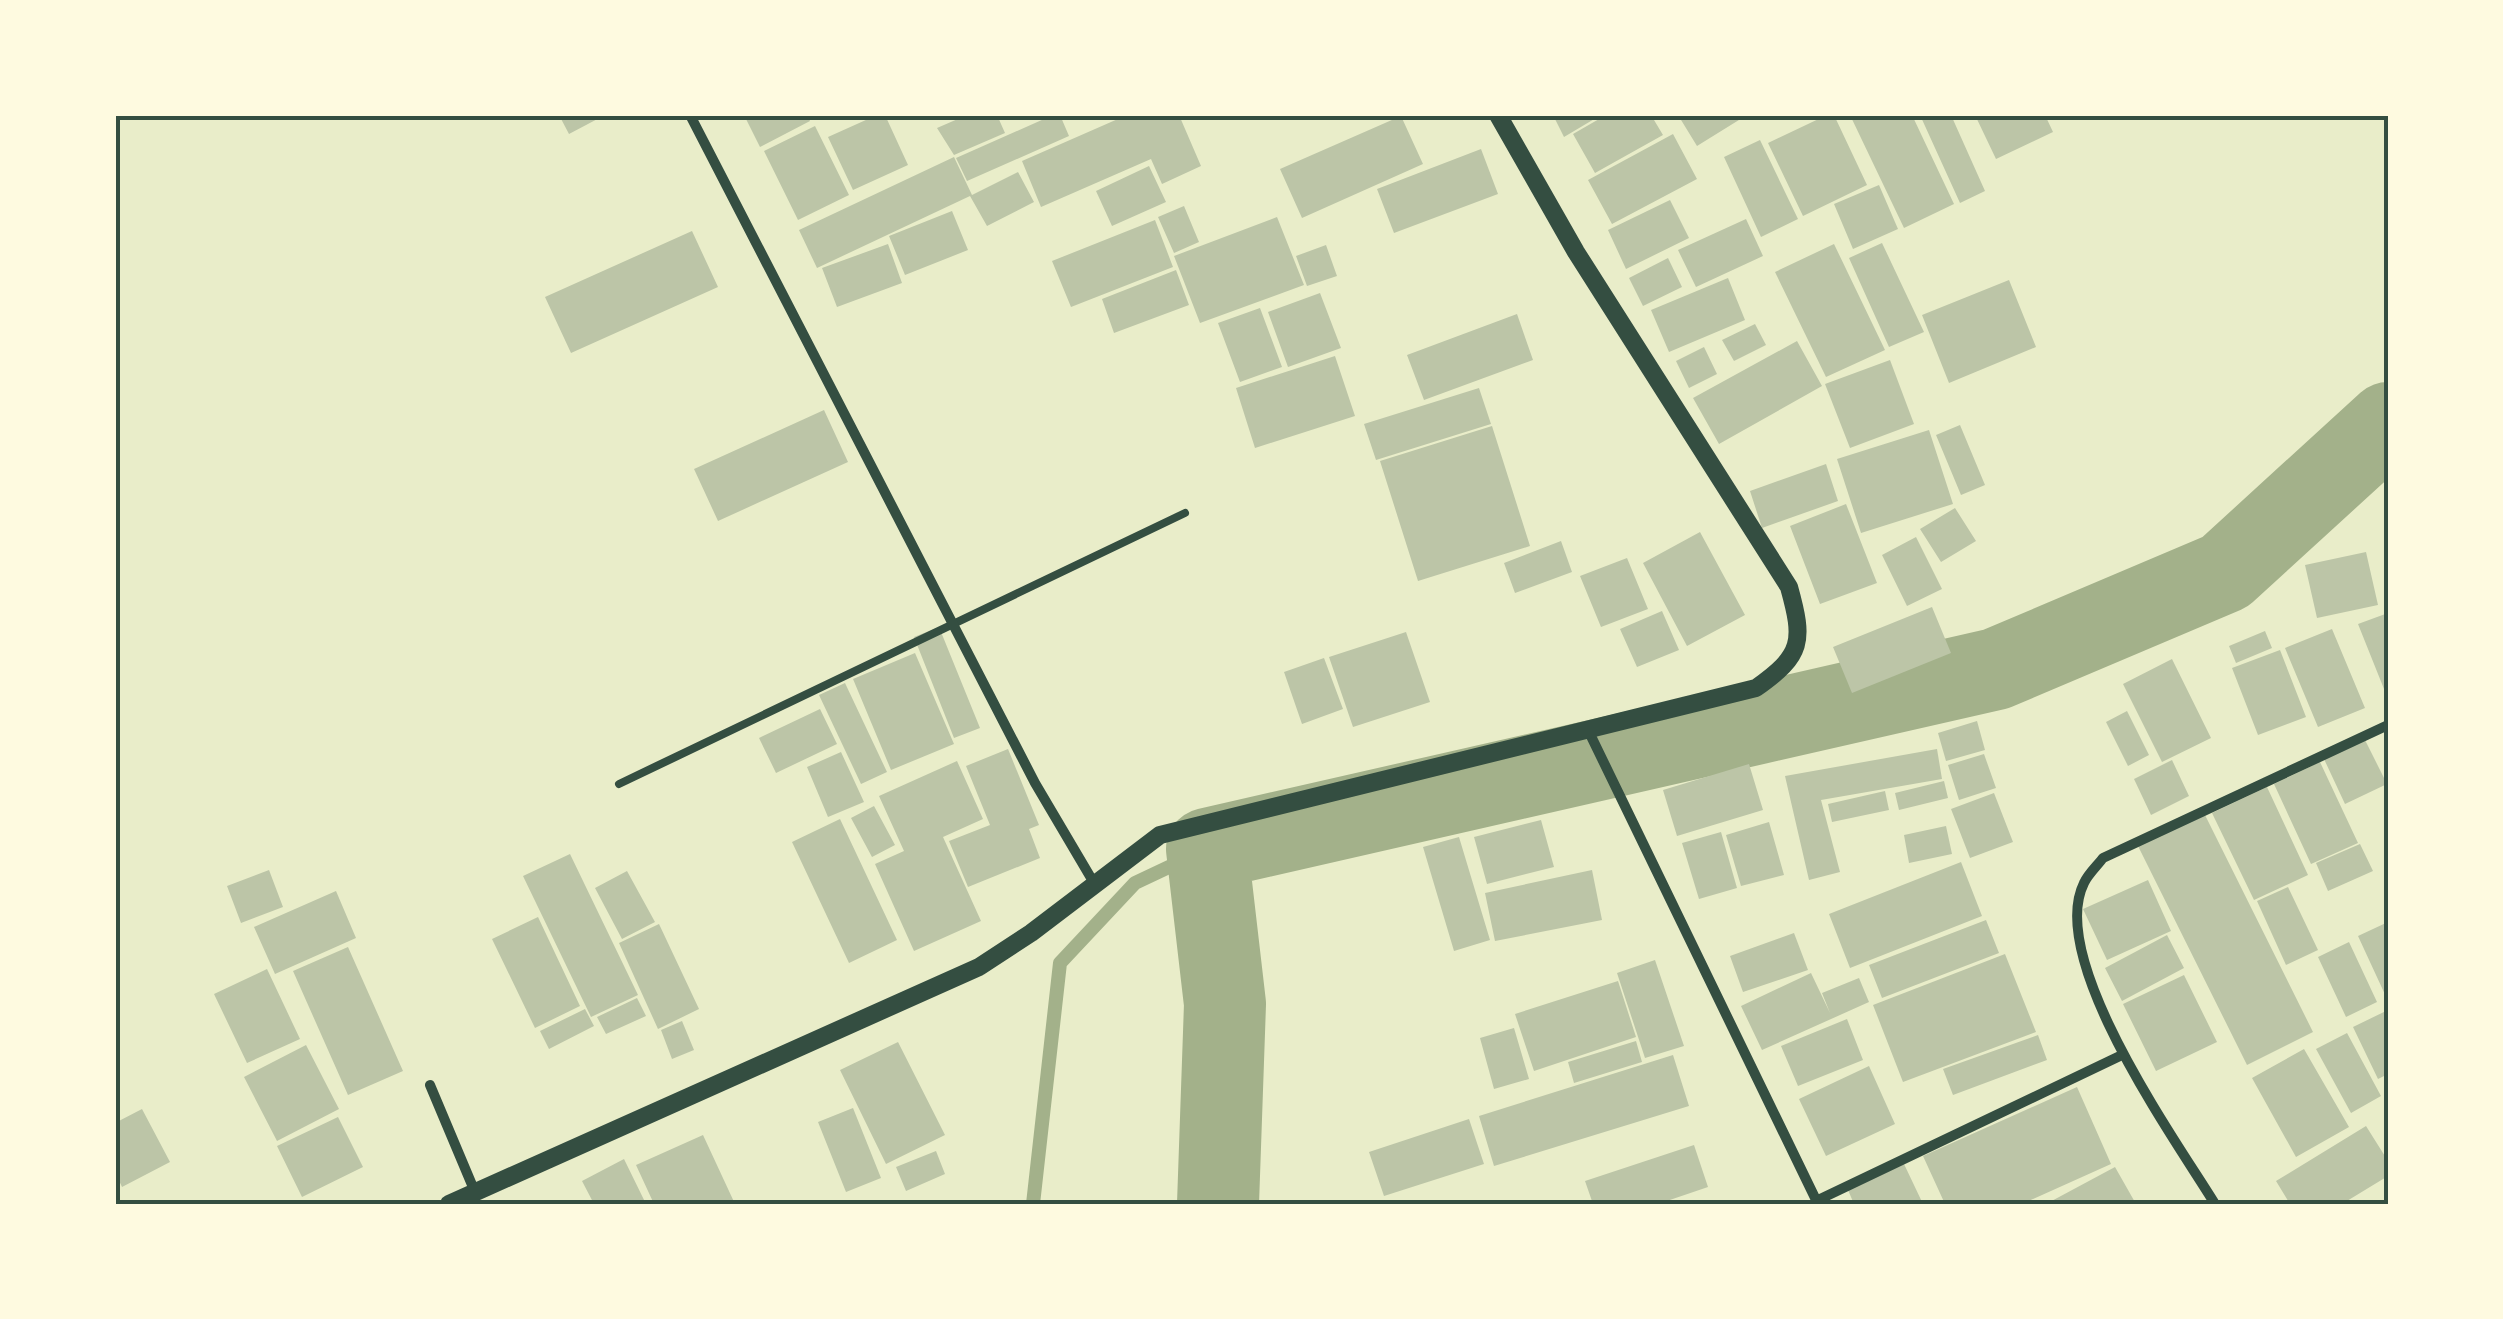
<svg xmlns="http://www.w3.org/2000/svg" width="2503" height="1319" font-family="Barlow,sans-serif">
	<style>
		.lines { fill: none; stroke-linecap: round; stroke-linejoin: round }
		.stream { stroke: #a3b18a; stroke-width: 14 }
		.river { stroke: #a3b18a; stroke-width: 82 }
		.building { fill: #bcc5a7 }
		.service { stroke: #344e41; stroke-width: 8 }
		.minor { stroke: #344e41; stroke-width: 10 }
		.tertiary { stroke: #344e41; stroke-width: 18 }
		.neatline { fill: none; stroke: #344e41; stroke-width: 4 }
	</style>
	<rect width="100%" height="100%" fill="#e9edc9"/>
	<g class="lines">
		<!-- stream -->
		<path class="stream" d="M1033,1204L1060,963L1135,883L1207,849"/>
		<!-- river -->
		<path class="river" d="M1218,1204L1225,1004L1207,849L1996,669L2225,572L2388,423"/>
	</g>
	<!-- building -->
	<path class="building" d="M559,115H605L569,134Z
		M744,115H807L810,121L760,147Z
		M877,115H885L908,165L853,190L828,137Z
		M967,115H997L1005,133L954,155L937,128Z
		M1053,115H1060L1069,136L967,181L956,158Z
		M1127,115H1179L1201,166L1162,184L1151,159L1041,207L1022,161Z
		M1553,115H1601L1564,137Z
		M1606,115H1651L1663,135L1595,173L1573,134Z
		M1678,115H1747L1697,146Z
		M1827,115H1834L1867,185L1803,216L1768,143Z
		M1850,115H1912L1954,204L1904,228Z
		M1920,115H1951L1985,191L1960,203Z
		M1975,115H2045L2053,132L1996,159Z
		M1401,116L1423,164L1302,218L1280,169Z
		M815,126L849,195L798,220L764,151Z
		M1673,134L1697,179L1612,224L1588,180Z
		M1760,140L1798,219L1761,237L1724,157Z
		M1481,149L1498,194L1394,233L1377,189Z
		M954,157L972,195L1018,172L1034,202L987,226L970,196L817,268L799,230Z
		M1149,166L1166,202L1112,226L1096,191Z
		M1879,185L1898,229L1853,249L1834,204Z
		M1670,200L1689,238L1626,269L1608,230Z
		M1184,206L1199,242L1174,253L1158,217Z
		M952,211L968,250L905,275L889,236Z
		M1277,217L1304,285L1200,323L1174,256Z
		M1746,219L1763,256L1696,287L1678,250Z
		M1155,220L1173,267L1071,307L1052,261Z
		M692,231L718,287L571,353L545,297Z
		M1882,243L1924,332L1889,347L1849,258Z
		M888,244L902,283L837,307L822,268Z
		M1834,244L1885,350L1826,377L1775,272Z
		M1326,245L1337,276L1307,286L1296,256Z
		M1668,258L1682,287L1643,306L1629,278Z
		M1176,270L1189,305L1114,333L1102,299Z
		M1728,278L1745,320L1669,352L1651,310Z
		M2009,280L2036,347L1949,383L1922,315Z
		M1320,293L1341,348L1288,367L1268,312Z
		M1260,308L1282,367L1240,382L1218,323Z
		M1517,314L1533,360L1424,400L1407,355Z
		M1755,324L1766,345L1734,361L1722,340Z
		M1797,341L1822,386L1719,444L1693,398Z
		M1704,347L1717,374L1689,388L1676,361Z
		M1335,356L1355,416L1255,448L1236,388Z
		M1890,360L1914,424L1850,448L1825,384Z
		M1479,388L1491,424L1376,460L1364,424Z
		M824,410L848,462L718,521L694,469Z
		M1960,425L1985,485L1961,495L1936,435Z
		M1492,426L1530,546L1418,581L1380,461Z
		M1929,430L1953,504L1861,533L1837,459Z
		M1826,464L1838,501L1762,528L1750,491Z
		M1846,504L1877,583L1820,604L1790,526Z
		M1955,508L1976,541L1941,562L1920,529Z
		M1700,532L1745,615L1687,646L1643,563Z
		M1916,537L1942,589L1907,606L1882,555Z
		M1561,541L1572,572L1515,593L1504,563Z
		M2366,552L2378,605L2317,618L2305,565Z
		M1627,558L1648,609L1601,627L1580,576Z
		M1932,607L1951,653L1852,693L1833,647Z
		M1662,611L1679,650L1637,667L1620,629Z
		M2388,613V699L2358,624Z
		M939,627L980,728L954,738L914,637Z
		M2332,629L2365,708L2318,727L2285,648Z
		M2265,631L2272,648L2236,663L2229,646Z
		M1406,632L1430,702L1353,727L1329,657Z
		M2280,650L2306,717L2258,735L2232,668Z
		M915,653L954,744L891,770L853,679Z
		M1324,658L1343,709L1302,724L1284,672Z
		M2172,659L2211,738L2162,762L2123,684Z
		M845,683L887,772L861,784L819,695Z
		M820,709L837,744L776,773L759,738Z
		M2127,711L2149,755L2128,766L2106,722Z
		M1977,721L1985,750L1946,761L1938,733Z
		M2365,740L2387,784L2345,804L2324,759Z
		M1008,749L1039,825L1029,829L1040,858L968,887L949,841L990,825L966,766Z
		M1937,749L1942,779L1821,800L1840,872L1809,880L1785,776Z
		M841,752L864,802L828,817L807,767Z
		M1984,754L1996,788L1959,800L1948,765Z
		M2172,760L2189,796L2151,815L2134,779Z
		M957,761L983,819L943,837L981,921L914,951L875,864L904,851L879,796Z
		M2320,762L2358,843L2311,864L2274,784Z
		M1749,764L1763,810L1677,836L1663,790Z
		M1944,781L1948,798L1899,810L1895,793Z
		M2267,787L2308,875L2254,900L2212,813Z
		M1885,791L1889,810L1832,822L1828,804Z
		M1994,793L2013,842L1970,858L1951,809Z
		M874,806L895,845L872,857L851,818Z
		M2204,813L2313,1032L2247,1065L2138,846Z
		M840,819L897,940L849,963L792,842Z
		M1541,820L1554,867L1487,884L1474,837Z
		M1769,822L1784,875L1741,886L1726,835Z
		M1946,826L1952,854L1909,863L1904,835Z
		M1721,832L1737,888L1699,899L1682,843Z
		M1459,837L1490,940L1454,951L1423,847Z
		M2360,844L2373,871L2328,891L2316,863Z
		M570,854L638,995L591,1017L523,876Z
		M1961,862L1982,916L1850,968L1829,914Z
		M269,870L283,907L241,923L227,886Z
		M1592,870L1602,920L1495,941L1485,893Z
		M627,871L655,922L622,939L595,888Z
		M2148,880L2171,931L2107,960L2083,909Z
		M2288,887L2318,950L2286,965L2257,901Z
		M336,891L356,938L275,974L254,927Z
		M538,917L580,1006L535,1028L492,939Z
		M1986,920L1999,953L1882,998L1869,965Z
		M2388,922V1001L2358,936Z
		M659,924L699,1009L658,1029L619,943Z
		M1794,933L1808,970L1743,992L1730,956Z
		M2167,935L2184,968L2122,1001L2105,968Z
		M2349,942L2377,1002L2346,1017L2318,957Z
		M348,947L403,1071L348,1095L293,971Z
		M2005,954L2036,1032L1903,1082L1873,1005Z
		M1655,960L1684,1046L1645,1058L1617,973Z
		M267,969L300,1039L247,1063L214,994Z
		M1811,973L1830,1013L1822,993L1859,978L1869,1002L1762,1050L1741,1006Z
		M2184,975L2217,1042L2156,1071L2123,1004Z
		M1618,981L1636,1037L1534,1071L1515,1014Z
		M637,998L646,1016L606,1034L597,1017Z
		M585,1009L594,1026L549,1049L540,1031Z
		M2388,1010V1074L2378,1079L2353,1027Z
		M1847,1019L1863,1060L1798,1086L1781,1046Z
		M682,1021L694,1050L672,1059L661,1030Z
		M1514,1028L1529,1079L1494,1089L1480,1038Z
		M2347,1033L2381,1096L2351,1113L2316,1049Z
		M2038,1035L2047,1060L1953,1095L1943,1069Z
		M1636,1041L1642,1062L1574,1083L1568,1062Z
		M898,1042L945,1135L886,1164L840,1070Z
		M306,1045L339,1109L277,1141L244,1077Z
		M2304,1049L2349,1127L2296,1157L2252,1078Z
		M1673,1055L1689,1106L1494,1166L1479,1116Z
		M1869,1066L1895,1124L1826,1156L1799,1099Z
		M2077,1087L2111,1164L2022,1204H1945L1923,1156Z
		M853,1108L881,1178L846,1192L818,1122Z
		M142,1109L170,1162L122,1187L115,1172V1123Z
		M338,1117L363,1167L302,1197L277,1146Z
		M1469,1119L1484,1164L1384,1196L1369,1152Z
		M2366,1126L2388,1161V1176L2342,1204H2290L2276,1181Z
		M703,1135L735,1204H654L636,1165Z
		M1694,1145L1708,1187L1658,1204H1593L1585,1181Z
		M936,1151L945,1174L906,1191L896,1167Z
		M624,1159L646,1204H594L582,1181Z
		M1904,1164L1923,1204H1854L1848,1190Z
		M2115,1167L2136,1204H2046Z"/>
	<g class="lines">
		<!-- service -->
		<path class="service" d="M619,784L1185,513"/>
		<!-- minor -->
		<path class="minor" d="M690,115L1035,783L1094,883
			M1589,732L1818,1204
			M430,1085L475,1192
			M1816,1201L2122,1055
			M2215,1204C2175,1139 2046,959 2084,883C2088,874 2097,866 2103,858L2388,725"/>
		<!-- tertiary -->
		<path class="tertiary" d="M449,1204L979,967L1031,933L1160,835L1756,688C1803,655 1804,641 1789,587L1576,252L1498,115"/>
	</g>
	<!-- border -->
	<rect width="2503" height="1319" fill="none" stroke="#fefae0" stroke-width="235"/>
	<rect x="118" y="118" width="2268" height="1084" class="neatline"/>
</svg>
